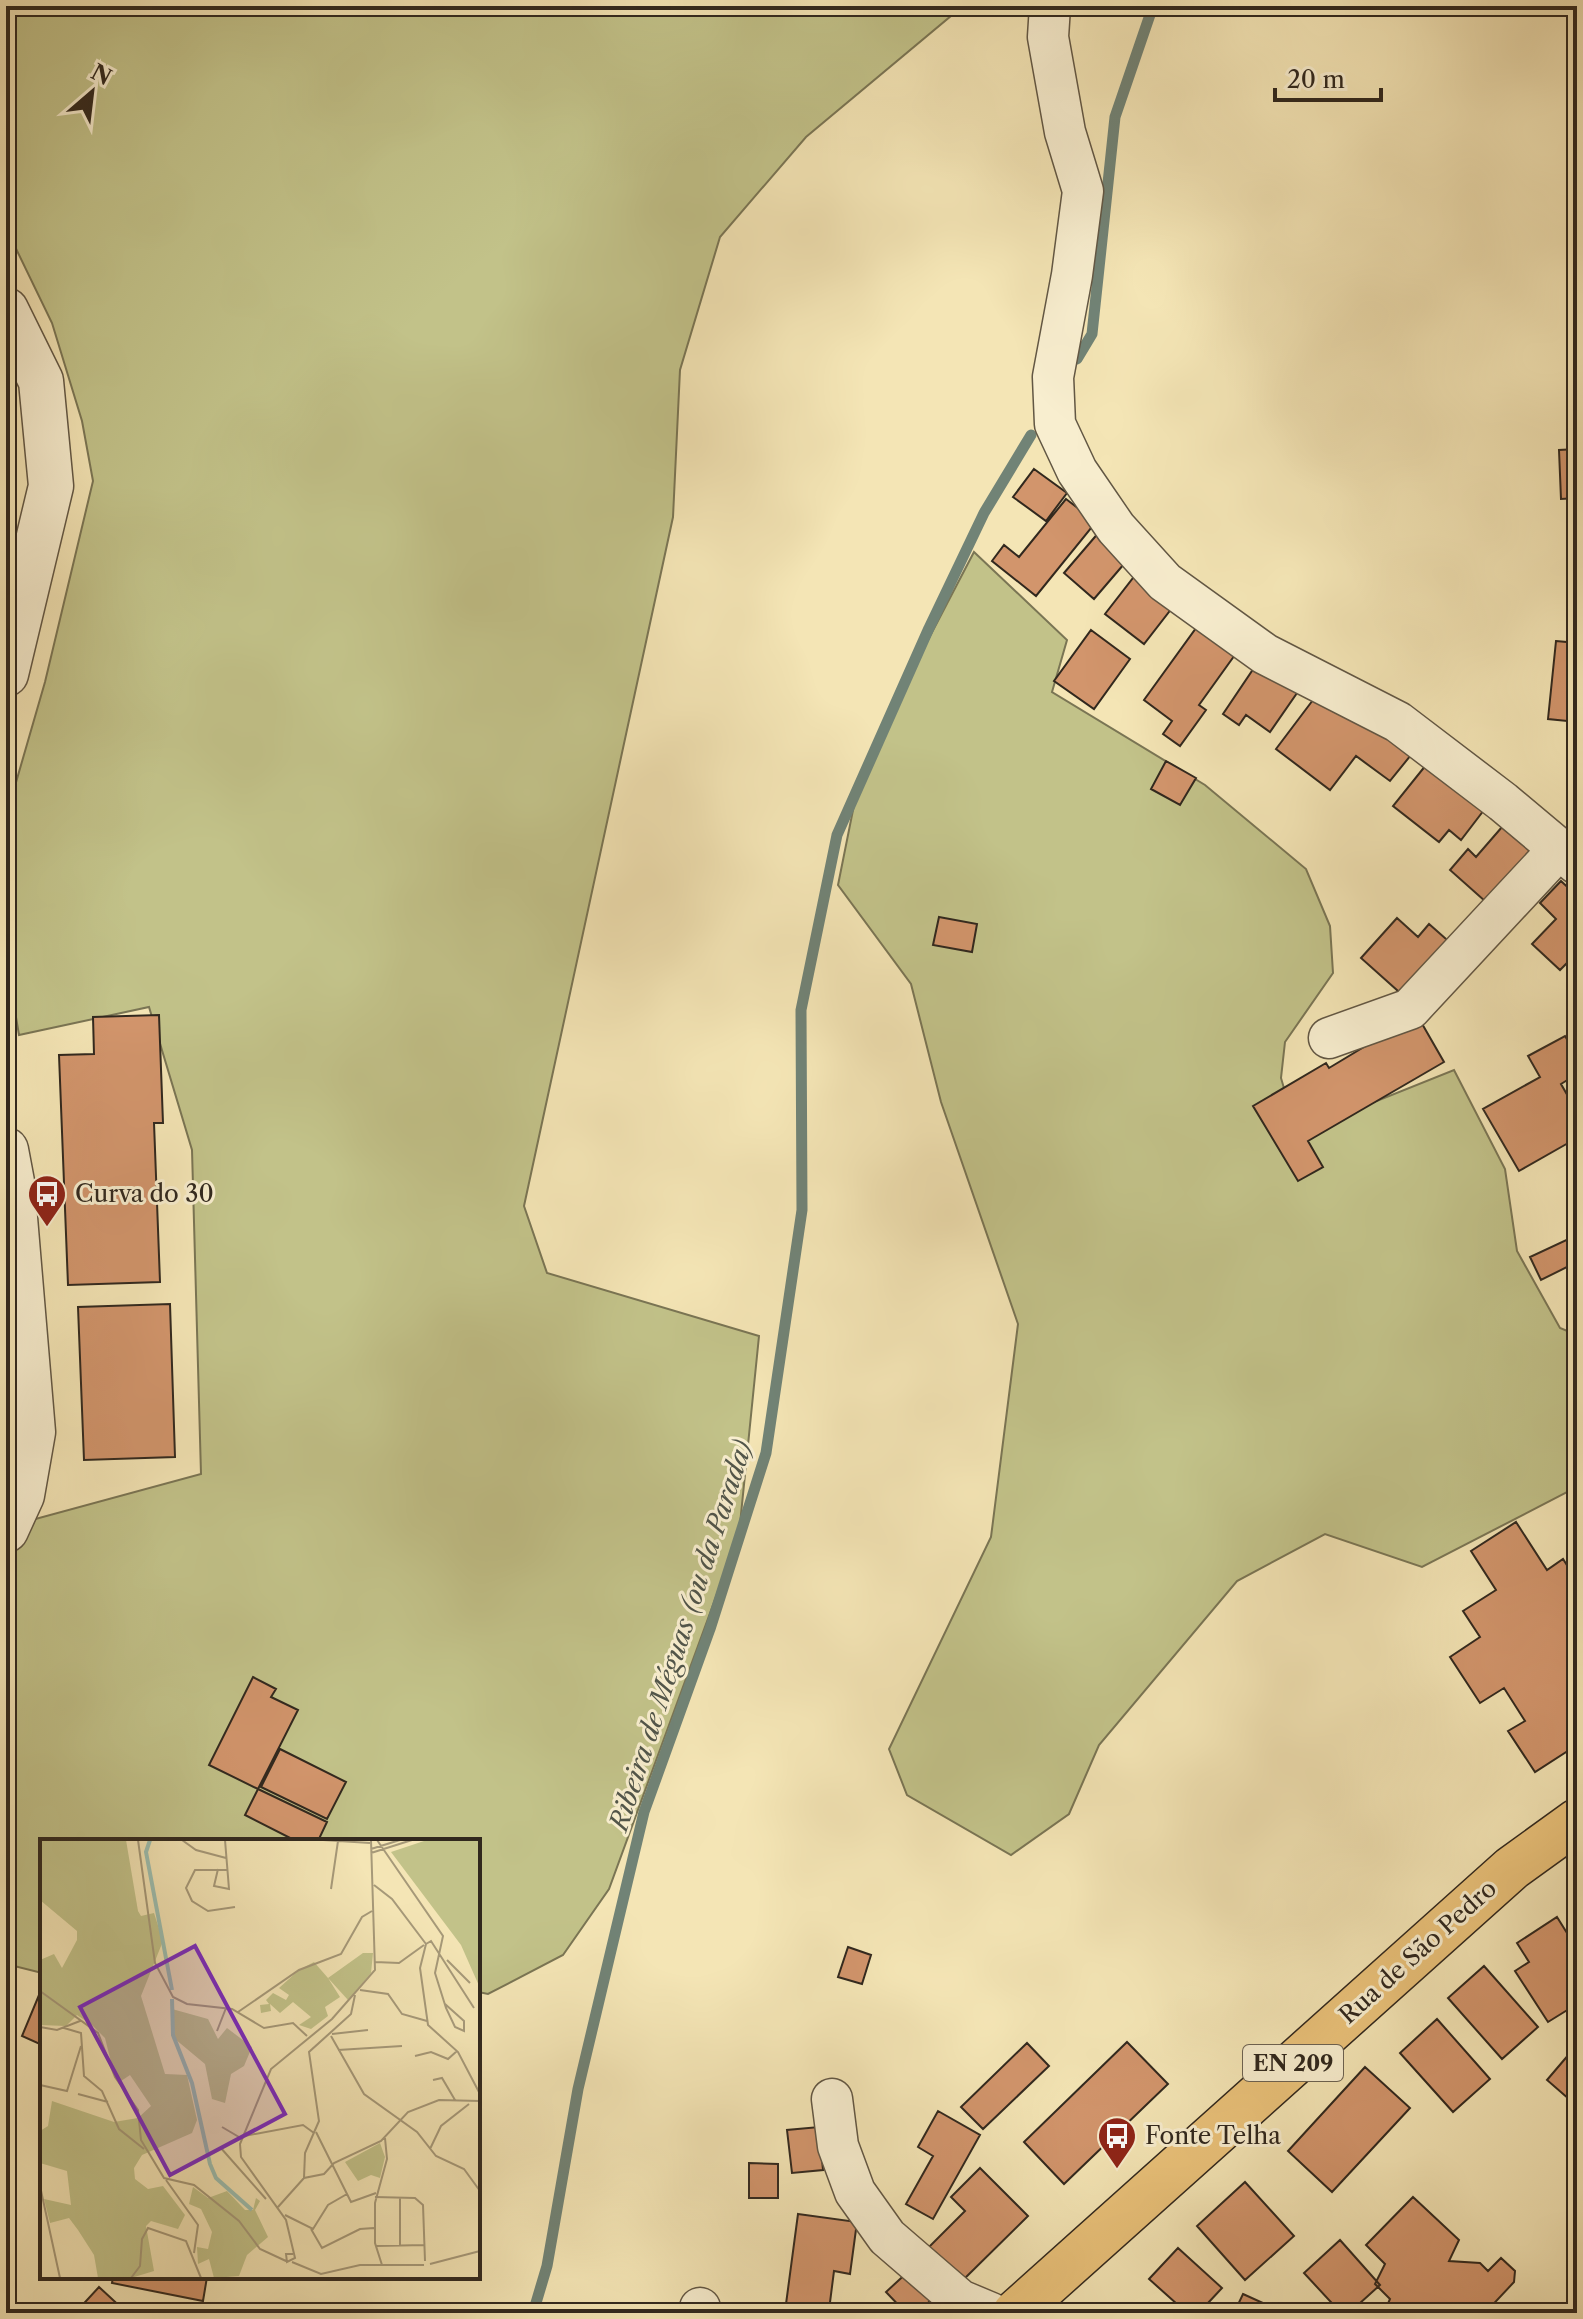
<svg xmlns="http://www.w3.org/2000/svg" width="1583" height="2319" font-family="'Libre Caslon Text',serif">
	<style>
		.green { fill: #c2c289; stroke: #7a7554; stroke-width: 2 }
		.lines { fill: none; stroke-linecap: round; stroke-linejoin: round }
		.stream { stroke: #718376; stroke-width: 11 }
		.building { fill: #d2956c; stroke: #31281e; stroke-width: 2 }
		.minor-casing { stroke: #625744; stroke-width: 43 }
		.tertiary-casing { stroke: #625744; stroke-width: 47 }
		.primary-casing { stroke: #31281e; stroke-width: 47 }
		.minor { stroke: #f8eecf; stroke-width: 40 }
		.tertiary { stroke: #f8eecf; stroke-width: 44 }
		.primary { stroke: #eac27a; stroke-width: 44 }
		.labels { text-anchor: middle; stroke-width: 6; stroke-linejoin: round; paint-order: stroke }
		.shield { fill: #f8eecf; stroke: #6d6353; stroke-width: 2 }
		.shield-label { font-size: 22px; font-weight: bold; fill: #31281e }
		.poi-label { font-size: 24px; fill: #31281e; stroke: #f8eecf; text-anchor: start }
		.street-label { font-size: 24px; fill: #31281e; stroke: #f8eecf }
		.water-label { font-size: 26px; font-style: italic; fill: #51554a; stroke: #f8eecf }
		.inset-river { fill: none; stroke: #9cbfb1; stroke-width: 4 }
		.inset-road { fill: none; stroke: #a69979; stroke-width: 2 }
		.view { fill: #7b2cbf; fill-opacity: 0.15; stroke: #7b2cbf; stroke-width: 4 }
		.inset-edge { fill: none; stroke: #31281e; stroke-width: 4 }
	</style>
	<rect width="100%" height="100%" fill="#f4e5b5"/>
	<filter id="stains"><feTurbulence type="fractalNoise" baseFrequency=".0025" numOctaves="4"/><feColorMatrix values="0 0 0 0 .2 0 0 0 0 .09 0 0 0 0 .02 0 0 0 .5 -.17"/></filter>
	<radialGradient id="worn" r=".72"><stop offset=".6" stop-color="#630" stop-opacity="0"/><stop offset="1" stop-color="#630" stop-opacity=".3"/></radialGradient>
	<!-- green -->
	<path class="green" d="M6,6H973L957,11L806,137L720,237L680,370L673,517L524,1206L547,1273L759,1336L739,1534L609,1889L563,1955L488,1994L478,1992V1841H42V1973L6,1964V1527L201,1474L192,1150L149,1007L19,1035L6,958V817L45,682L93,481L82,421L52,323L6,228Z
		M974,552L1067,640L1052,692L1205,785L1306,869L1330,926L1333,973L1285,1042L1281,1078L1297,1133L1454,1070L1505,1169L1517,1251L1560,1328L1577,1335V1487L1422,1567L1325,1534L1237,1581L1099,1745L1069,1814L1011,1855L907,1795L889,1749L991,1537L1018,1324L941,1102L911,984L838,885L856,795L906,682Z"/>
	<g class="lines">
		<!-- stream -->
		<path class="stream" d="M1077,359L1092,334L1115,117L1153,6
			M533,2313L547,2266L578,2089L644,1812L710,1629L766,1453L802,1210L801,1010L837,835L929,628L984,513L1031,435"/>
	</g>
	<!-- building -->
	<path class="building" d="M1577,449V498L1561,499L1559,450Z
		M1034,469L1067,493L1046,521L1013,497Z
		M1066,499L1096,522L1036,596L992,561L1004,545L1019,557Z
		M1100,531L1130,557L1094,599L1064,573Z
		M1140,569L1179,599L1144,644L1105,614Z
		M1199,624L1237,652L1199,705L1206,710L1180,746L1163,734L1172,721L1144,700Z
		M1091,630L1130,659L1094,709L1054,681Z
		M1556,641L1577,643V722L1548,719Z
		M1256,665L1297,693L1270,732L1246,715L1239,725L1223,714Z
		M1322,688L1415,750L1390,781L1356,756L1330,790L1276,749Z
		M1166,761L1196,778L1180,805L1151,789Z
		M1426,765L1484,810L1461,840L1449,830L1439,842L1393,806Z
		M1502,827L1541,860L1486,902L1450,870L1468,849L1476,857Z
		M1561,881L1577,896V972L1567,963L1560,970L1532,944L1556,919L1540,903Z
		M939,917L977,924L972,952L933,945Z
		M1397,918L1418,937L1429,924L1454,946L1407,999L1361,958Z
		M159,1015L163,1123H154L160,1282L68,1285L59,1055L94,1054L93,1017Z
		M1417,1015L1444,1062L1308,1141L1323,1167L1298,1181L1253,1106L1326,1063L1329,1068Z
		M1565,1036L1577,1056V1074L1561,1084L1577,1112V1154L1570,1142L1519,1171L1483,1109L1540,1077L1528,1056Z
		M1577,1235V1262L1541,1280L1530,1257Z
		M170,1304L175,1457L84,1460L78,1307Z
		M1516,1522L1547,1570L1563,1559L1577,1581V1745L1535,1772L1508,1731L1525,1721L1504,1688L1480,1703L1450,1657L1480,1637L1463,1611L1496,1590L1471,1551Z
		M253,1677L276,1689L271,1697L298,1710L258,1789L209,1765Z
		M280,1749L346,1782L327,1819L261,1787Z
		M258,1789L327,1822L318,1841H296L245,1815Z
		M1557,1917L1577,1949V2004L1548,2022L1515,1971L1529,1962L1517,1943Z
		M848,1947L871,1955L862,1984L838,1977Z
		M1484,1966L1538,2027L1502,2059L1448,1998Z
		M39,1995L42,1996V2045L22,2036Z
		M1437,2019L1490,2079L1453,2112L1400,2053Z
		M1127,2042L1168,2084L1064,2184L1024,2142Z
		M1027,2043L1049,2066L983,2129L961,2107Z
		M1570,2053L1577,2059V2106L1547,2080Z
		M1365,2067L1410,2108L1332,2192L1288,2151Z
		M938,2111L980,2135L933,2219L906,2204L933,2156L918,2147Z
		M819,2127L823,2170L792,2173L787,2130Z
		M1577,2150V2185L1569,2152Z
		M749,2163L778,2164V2198H749Z
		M980,2168L1028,2216L961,2282L928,2248L965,2211L951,2197Z
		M1245,2182L1294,2236L1245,2280L1197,2226Z
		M1413,2197L1459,2240L1449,2261L1480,2263L1488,2271L1501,2258L1515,2271L1514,2282L1485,2313H1384L1390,2299L1375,2284L1385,2264L1366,2245Z
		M798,2214L857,2222L850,2274L834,2271L829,2310L786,2304Z
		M1340,2240L1380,2285L1349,2313H1341L1304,2273Z
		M1178,2248L1222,2288L1208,2303L1219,2313H1187L1149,2279Z
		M911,2269L936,2296L916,2313H906L886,2292Z
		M113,2277H207L203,2301L112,2283Z
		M99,2287L125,2311L123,2313H75Z
		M1243,2294L1285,2313H1234Z"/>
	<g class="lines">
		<!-- minor casing -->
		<g class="minor-casing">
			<path id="minor" d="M1050,6L1048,37L1065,132L1083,191L1072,275L1053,377L1055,424L1077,471L1116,528L1165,582L1265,654L1398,722L1503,802L1577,864
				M1329,1038L1410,1009L1559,849
				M832,2099L838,2146L855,2192L887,2237L960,2300L991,2313
				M700,2313V2308"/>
		</g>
		<!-- tertiary casing -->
		<g class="tertiary-casing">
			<path id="tertiary" d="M6,310L41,381L51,486L6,674
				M6,1150L12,1182L33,1432L22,1495L6,1530"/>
		</g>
		<!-- primary casing -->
		<g class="primary-casing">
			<path id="primary" d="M1015,2313L1512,1868L1577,1821"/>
		</g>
		<!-- minor -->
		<use href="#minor" class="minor"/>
		<!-- tertiary -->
		<use href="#tertiary" class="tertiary"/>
		<!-- primary -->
		<use href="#primary" class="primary"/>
	</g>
	<!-- icons -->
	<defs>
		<g id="bus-pin" transform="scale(2)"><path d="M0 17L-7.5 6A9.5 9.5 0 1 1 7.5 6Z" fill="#8f2418" stroke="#f8eecf"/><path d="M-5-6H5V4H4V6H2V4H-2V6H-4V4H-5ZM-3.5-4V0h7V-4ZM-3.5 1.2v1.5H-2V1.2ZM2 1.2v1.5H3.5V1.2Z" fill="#fff"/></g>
	</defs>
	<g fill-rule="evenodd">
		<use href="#bus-pin" x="47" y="1194"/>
		<use href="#bus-pin" x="1117" y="2136"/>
	</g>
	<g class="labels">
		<!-- shield labels -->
		<rect class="shield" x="1243" y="2045" width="100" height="36" rx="6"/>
		<g class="shield-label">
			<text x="1293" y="2071">EN 209</text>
		</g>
		<!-- poi labels -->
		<g class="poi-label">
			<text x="75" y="1202">Curva do 30</text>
			<text x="1145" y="2144">Fonte Telha</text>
		</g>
		<!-- street labels -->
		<g class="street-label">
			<text transform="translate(1418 1952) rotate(-42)" y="8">Rua de São Pedro</text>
		</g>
		<!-- water labels -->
		<g class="water-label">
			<text transform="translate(681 1635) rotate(-72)" y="9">Ribeira de Méguas (ou da Parada)</text>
		</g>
	</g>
	<!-- overview -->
	<g transform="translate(40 1839)">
		<rect width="440" height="440" fill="#f4e5b5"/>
		<path d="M0,1H86L98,72L101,77L114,74L123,102L101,157L125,235L147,236L157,281L152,294L102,316L94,329L95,340L108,350L123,347L145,376L138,390L111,382L106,387L114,432L91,439H58L54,416L38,391L29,379L10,384L4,360L31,366L27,332L0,324V292L8,287L12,262L74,283L98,279L111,267L90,236L81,242L73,231L65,199L52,186L37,176L26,187L0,186V121L14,115L22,129L37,101V92L0,61ZM387,1H440V149L421,106L351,13ZM323,114H333L331,134L308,161L288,139L300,158L285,168L288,177L271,190L259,186L271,178L253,163L240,174L230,165L231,172L221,174L220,166L229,165L226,161L233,154L246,161L249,156L239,149L259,131L274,123L288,139ZM132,170L168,180L178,200L187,189L212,208L204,227L191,235L185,264L172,260L165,225L135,200ZM340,304L345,318L340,339L331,336L318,342L305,323ZM153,348L168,359L187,352L205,371H213L216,359L220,362L215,371L228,398L207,416L199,437L174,439L169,420L158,425L157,408L168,410L172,393L161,370L149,365Z" fill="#c2c289"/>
		<path class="inset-river" d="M110,1L106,13L132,151M132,160L133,196L152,244L170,325L176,339L212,371"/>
		<path class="inset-road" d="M98,1L115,124L133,158L147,165L192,170L224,189L253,184L267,197M142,1L156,11L186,19M283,1L330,4M337,1L403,97L395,134L406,169L415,188L424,192V182L405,165M331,10L360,1M331,14L372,1M178,30L174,47L189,50L185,1M187,31H155L146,49L152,62L168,72L195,68M334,46L352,60L386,105M291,50L298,2M386,105L380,129L388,186L418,213L440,255M386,105L391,102L434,169M407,121L430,144M335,123L359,124L384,106M320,151L348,155L362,175L387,182M0,152L58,194L75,238L98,271L101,301L124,339L154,346L199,382L220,410L246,422M198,173L259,131L301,115L322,78L332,72M0,188L17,191L40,182M24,189L41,194L44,237L62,252L79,290L104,310M177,192L186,169M292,195L328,191M291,197L324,255L377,293L396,317L424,330L440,352M298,211L362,207M375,217L391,213L408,220L417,212M393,241L402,239L415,261M0,246L27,252L41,207M38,255L68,263M182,288L199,298L263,286L274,294M276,293L311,363L336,354M180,308L226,360M390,310L401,287L429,265M264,339L265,314L279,282L269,213L311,175L315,156M126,341L158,386L154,414M0,347L20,439M335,358L375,359L383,366L385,422M360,358V407M238,368L264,339L284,335L294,324L341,302L368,273L399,261L440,262M245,376L273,390L288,366L307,355M271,390L282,409L320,390L334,389M336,407L385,406M253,415H246L247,423L255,419L246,381L201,318L200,305L231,230L292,180L335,131L331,1M252,423L281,435L320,426H384M390,425L440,412M342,426L335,404V364L347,320L345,299M91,439L100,427L102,400L108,389L146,402L161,439"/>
		<path class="view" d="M155,107L245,275L130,336L40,168Z"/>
		<rect width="440" height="440" class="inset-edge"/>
	</g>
	<!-- margin -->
	<rect width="1583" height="2319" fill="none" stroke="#f4e5b5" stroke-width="32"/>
	<rect x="8" y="8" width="1567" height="2303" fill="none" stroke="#31281e" stroke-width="4"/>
	<rect x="16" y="16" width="1551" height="2287" fill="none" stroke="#31281e" stroke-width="2"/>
	<!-- north arrow -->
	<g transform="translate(92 92) rotate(28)" stroke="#f8eecf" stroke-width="6" paint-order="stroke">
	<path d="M0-6L14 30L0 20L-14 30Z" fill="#31281e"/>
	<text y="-12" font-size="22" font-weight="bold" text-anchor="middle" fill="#31281e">N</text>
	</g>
	<!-- scale -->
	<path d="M1275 88v12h106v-12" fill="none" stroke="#31281e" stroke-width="4"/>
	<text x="1287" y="88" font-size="24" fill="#31281e" stroke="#f8eecf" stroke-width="6" paint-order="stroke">20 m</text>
	<rect width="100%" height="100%" filter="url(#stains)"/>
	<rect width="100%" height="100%" fill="url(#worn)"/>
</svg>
